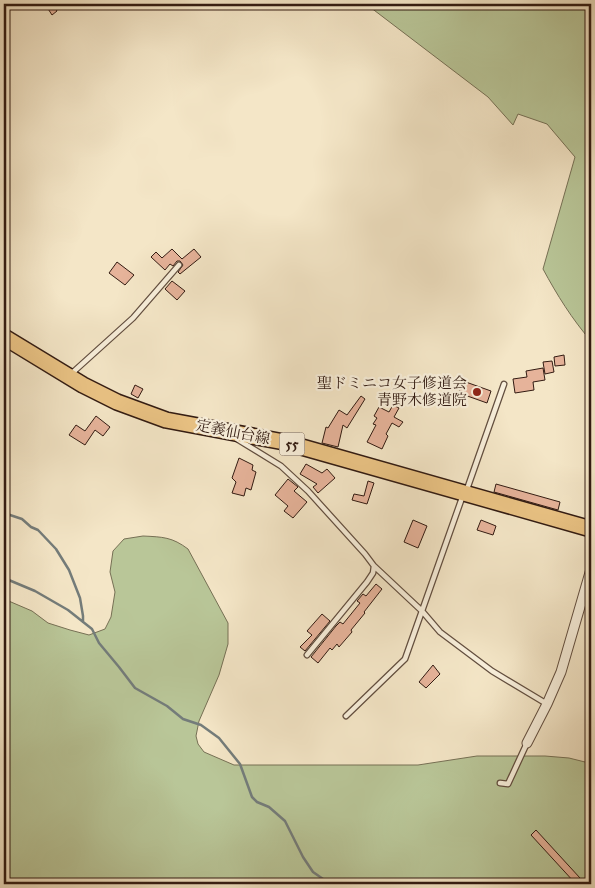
<svg xmlns="http://www.w3.org/2000/svg" width="595" height="888" font-family="'IM FELL Great Primer','Noto Serif JP',serif">
	<style>
		.green { fill: #b9c698; stroke: #767055 }
		.lines { fill: none; stroke-linecap: round; stroke-linejoin: round }
		.stream { stroke: #747c7a; stroke-width: 2.5 }
		.building { fill: #e6b39a; stroke: #321b12 }
		.service-casing { stroke: #624e3f; stroke-width: 7 }
		.minor-casing { stroke: #624e3f; stroke-width: 11 }
		.primary-casing { stroke: #321b12; stroke-width: 18 }
		.service { stroke: #f8efdb; stroke-width: 4.5 }
		.minor { stroke: #f8efdb; stroke-width: 9 }
		.primary { stroke: #eac384; stroke-width: 15 }
		.poi-dot { fill: #8f2418; stroke: #f8efdb; stroke-width: 2 }
		.labels { text-anchor: middle; stroke-width: 4.5; stroke-linejoin: round; paint-order: stroke }
		.shield { fill: #f8efdb; stroke: #6d5b4e; stroke-width: 1 }
		.shield-label { font-size: 14px; font-weight: bold; fill: #321b12 }
		.poi-label { font-size: 15px; fill: #321b12; stroke: #f8efdb; text-anchor: end }
		.street-label { font-size: 15px; fill: #321b12; stroke: #f8efdb }
	</style>
	<rect width="100%" height="100%" fill="#f4e6c7"/>
	<filter id="stains"><feTurbulence type="fractalNoise" baseFrequency=".004" numOctaves="4"/><feColorMatrix values="0 0 0 0 .2 0 0 0 0 .09 0 0 0 0 .02 0 0 0 .5 -.17"/></filter>
	<radialGradient id="worn" r=".72"><stop offset=".6" stop-color="#630" stop-opacity="0"/><stop offset="1" stop-color="#630" stop-opacity=".3"/></radialGradient>
	<!-- green -->
	<path class="green" d="M366,4H591V341C572,319 557,295 543,269L575,157L547,124L518,114L513,125L488,97Z
		M143,536C163,537 172,537 188,549L228,623V644L219,675L199,721L196,736L198,744L204,752L234,765H418L477,756H545L569,758L589,763L591,764V884H4V599L32,611L48,623L70,630L89,635L105,629L111,617L115,592L110,572L113,551L124,539Z"/>
	<g class="lines">
		<!-- stream -->
		<path class="stream" d="M4,513L22,519L31,527L38,530L56,549L69,570L80,598L83,616V622
			M4,578L35,591L68,610L92,629L99,643L119,667L135,688L167,706L183,719L201,725L219,738L240,764L252,797L257,802L269,807L285,821L303,857L313,872L326,881L347,884"/>
	</g>
	<!-- building -->
	<path class="building" d="M45,4H65L56,9L57,11L52,15Z
		M172,249L182,259L194,249L201,257L180,274L178,272L183,265L180,261H177L173,266L170,264L165,270L151,257L156,252L162,258Z
		M117,262L134,275L125,285L109,273Z
		M172,281L185,291L177,300L165,289Z
		M564,355L565,365L555,366L554,357Z
		M552,361L554,372L545,374L543,362Z
		M543,368L545,380L533,382L534,390L515,393L513,379L527,377L526,371Z
		M463,381L491,391L487,403L459,393Z
		M135,385L143,389L138,398L131,394Z
		M361,396L365,399L347,428L343,425L338,447L322,443L326,427L328,428L339,410L347,415Z
		M393,405L399,408L394,417L403,422L399,427L392,423L386,434L388,436L382,449L367,442L376,425L373,424L377,418L374,416L379,407L389,412Z
		M96,416L110,427L103,436L95,430L85,445L69,435L76,425L85,431Z
		M239,458L253,465L252,470L256,472L251,490L246,488L244,496L232,493L236,482L232,478Z
		M306,464L322,473L327,469L335,478L318,493L313,487L317,484L300,474Z
		M288,479L298,487L294,491L307,502L293,518L284,511L288,506L275,495Z
		M368,481L374,483L367,504L352,500L354,494L364,496Z
		M496,484L560,502L558,510L494,492Z
		M413,520L427,526L418,548L404,542Z
		M481,520L496,526L493,535L477,530Z
		M376,584L382,589L364,612L365,613L351,630L352,632L339,647L337,644L332,650L330,648L318,663L311,657L336,626L340,622L343,624L360,603L357,601L363,594L366,596Z
		M322,614L330,621L305,651L300,647L312,635L307,631Z
		M433,665L440,674L426,688L419,682Z
		M536,830L580,878L575,883L531,835Z"/>
	<g class="lines">
		<!-- service casing -->
		<g class="service-casing">
			<path id="service" d="M71,374L133,318L179,265
				M237,439L281,466L308,491L365,554L374,566L373,573L367,582L307,655
				M466,492L504,384
				M374,566L422,611L440,632L492,671L547,704
				M346,716L405,659L463,495
				M500,783L508,784L527,743"/>
		</g>
		<!-- minor casing -->
		<g class="minor-casing">
			<path id="minor" d="M527,743L547,704L561,672L591,569"/>
		</g>
		<!-- primary casing -->
		<g class="primary-casing">
			<path id="primary" d="M4,337L83,385L117,402L166,420L284,442L591,529"/>
		</g>
		<!-- service -->
		<use href="#service" class="service"/>
		<!-- minor -->
		<use href="#minor" class="minor"/>
		<!-- primary -->
		<use href="#primary" class="primary"/>
	</g>
	<!-- markers -->
	<circle class="poi-dot" cx="477" cy="392" r="5"/>
	<g class="labels">
		<!-- shield labels -->
		<rect class="shield" x="279.5" y="432.5" width="25" height="23" rx="4"/>
		<g class="shield-label">
			<text x="292" y="449">55</text>
		</g>
		<!-- poi labels -->
		<g class="poi-label">
			<text x="467" y="388">聖ドミニコ女子修道会<tspan x="467" dy="17">青野木修道院</tspan></text>
		</g>
		<!-- street labels -->
		<g class="street-label">
			<text transform="translate(233 432) rotate(11)" y="5">定義仙台線</text>
		</g>
	</g>
	<!-- margin -->
	<rect width="595" height="888" fill="none" stroke="#f4e6c7" stroke-width="20"/>
	<rect x="5" y="5" width="585" height="878" fill="none" stroke="#321b12" stroke-width="2.5"/>
	<rect x="10" y="10" width="575" height="868" fill="none" stroke="#321b12"/>
	<rect width="100%" height="100%" filter="url(#stains)"/>
	<rect width="100%" height="100%" fill="url(#worn)"/>
</svg>
